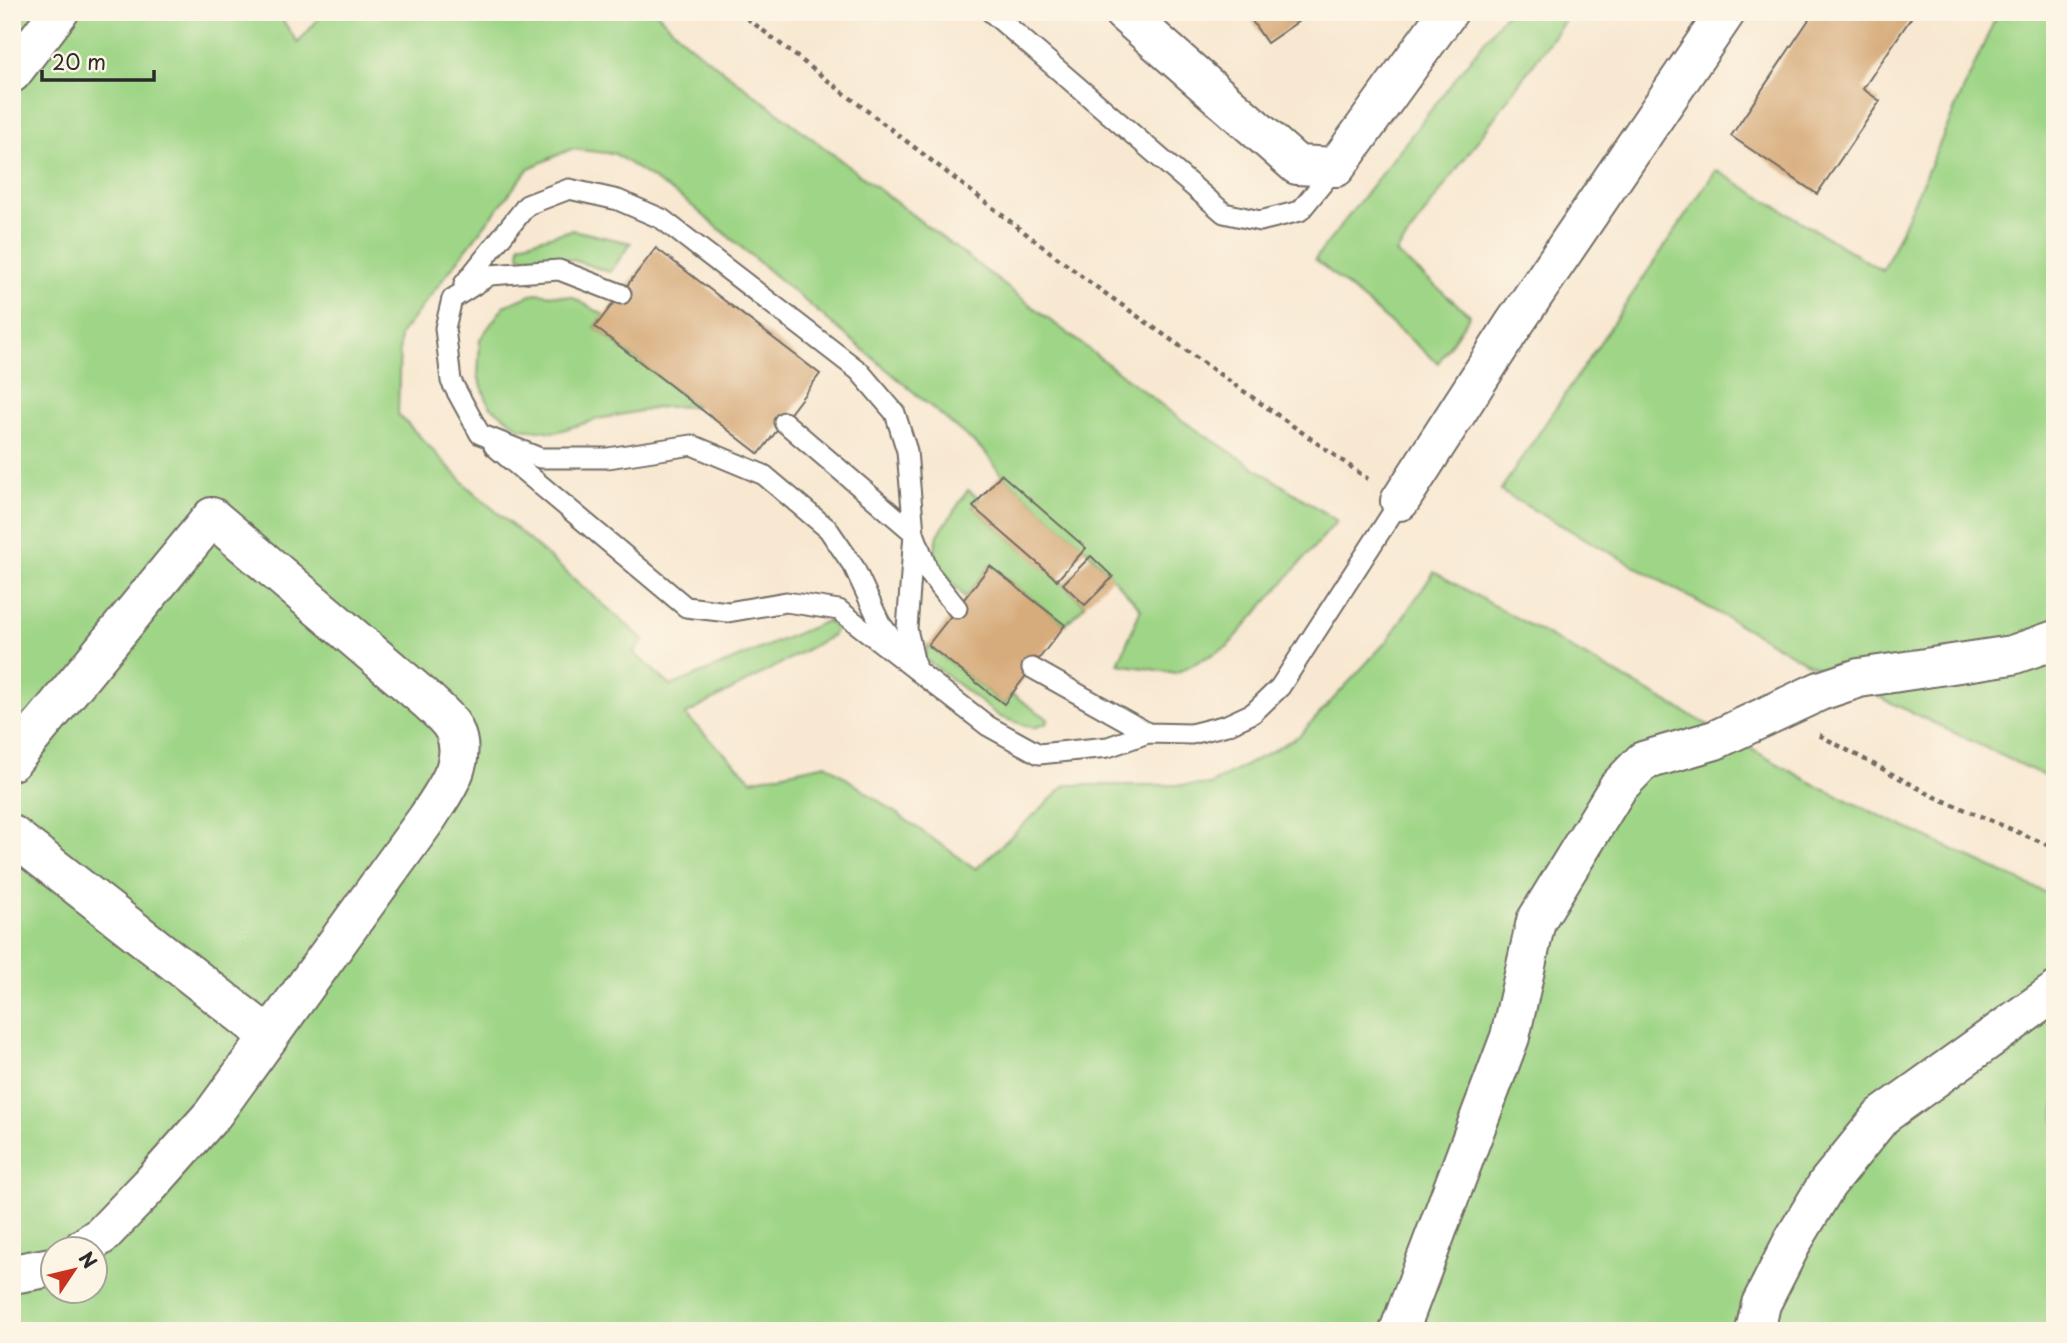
<svg xmlns="http://www.w3.org/2000/svg" width="2067" height="1343" font-family="'Playpen Sans',sans-serif">
	<style>
		.green { fill: #9fd586; stroke: #658058; stroke-width: 2; fill-rule: evenodd }
		.building { fill: #d7ac7b }
		.lines { fill: none; stroke-linecap: round; stroke-linejoin: round }
		.service-casing { stroke: #736d65; stroke-width: 23 }
		.minor-casing { stroke: #736d65; stroke-width: 42 }
		.path { stroke: #736d65; stroke-width: 4.5; stroke-dasharray: 5 5; stroke-linecap: butt }
		.service { stroke: #fff; stroke-width: 19 }
		.minor { stroke: #fff; stroke-width: 38 }
	</style>
	<rect width="100%" height="100%" fill="#fcf5e5"/>
	<filter id="ink" filterUnits="userSpaceOnUse"><feTurbulence type="fractalNoise" baseFrequency=".0143" numOctaves="2"/><feDisplacementMap in="SourceGraphic" scale="14" xChannelSelector="R" yChannelSelector="G"/><feConvolveMatrix kernelMatrix="1 2 1 2 8 2 1 2 1" color-interpolation-filters="sRGB"/></filter>
	<filter id="wash" filterUnits="userSpaceOnUse"><feTurbulence type="fractalNoise" baseFrequency=".00686" numOctaves="4" result="noise"/><feDisplacementMap in="SourceGraphic" scale="28" xChannelSelector="R" yChannelSelector="G"/><feGaussianBlur stdDeviation="1.57" result="paint"/><feColorMatrix in="noise" values="0 0 0 0 0 0 0 0 0 0 0 0 0 0 0 0 0 1.4 0 .05"/><feComposite in="paint" operator="in"/></filter>
	<g filter="url(#wash)">
		<rect width="100%" height="100%" fill="#f8e8d1"/>
		<!-- green -->
		<path class="green" d="M12,12H277L298,43L324,12H656L687,43L1180,419L1337,521L1227,647L1176,673L1118,664L1141,609L1085,548L1001,474L985,452L685,200L615,154L571,149L529,168L400,335L398,414L469,488L644,640L634,653L671,686L827,621L836,629L832,636L685,715L752,780L826,764L976,869L1066,785H1210L1299,736L1387,641L1434,572L1823,789L2055,897V1331H12ZM52,1248H94V1290H52Z
			M1507,12H1571L1396,253L1470,315L1438,363L1315,259Z
			M1998,12H2055V781L1806,662L1500,491L1716,170L1883,271Z
			M572,230L631,243L610,272L573,260L519,256L520,244Z
			M536,293L572,297L604,315L595,327L697,406L662,407L598,419L556,432L520,428L489,405L478,376L480,339L504,306Z
			M968,490L980,499L973,507L1063,584L1085,605L1065,625L990,566L965,598L933,558L938,535Z
			M928,645L1004,704L1012,694L1048,719L1047,723L1034,728L1000,717L924,658Z"/>
		<g id="blocks">
			<!-- building -->
			<path class="building" d="M1246,12H1312L1267,43Z
				M1814,12H1915L1863,89L1880,101L1817,194L1731,136Z
				M656,248L820,374L759,454L595,327Z
				M1001,474L1086,548L1057,580L973,507Z
				M1091,556L1113,577L1085,605L1063,584Z
				M990,566L1065,625L1004,704L928,645Z"/>
		</g>
	</g>
	<g filter="url(#ink)">
		<use href="#blocks" fill-opacity="0" stroke="#736d65" stroke-width="2"/>
		<g class="lines">
			<!-- service casing -->
			<g class="service-casing">
				<path id="service" d="M991,12L1224,213L1260,221L1300,211L1336,167
					M464,284L527,205L569,189L618,200L662,219L859,371L895,413L907,451L914,533L929,573L957,608
					M621,294L559,270L490,275L452,299L445,328L451,381L480,434L540,458H608L692,445L764,475L828,529L854,567L880,623L917,671
					M784,422L914,533L907,629L915,664
					M494,446L686,607L728,612L786,602L839,610L988,726L1039,754L1108,747L1148,733
					M1032,668L1148,733L1191,734L1227,725L1253,713L1280,687L1400,501"/>
			</g>
			<!-- minor casing -->
			<g class="minor-casing">
				<path id="minor" d="M1123,12L1297,165L1336,167L1448,12
					M12,73L59,12
					M1400,501L1512,327L1726,12
					M12,761L212,517L428,701C436,709 449,719 454,730C469,762 444,791 428,817L213,1114L150,1185L102,1235L83,1248
					M12,835L269,1036
					M12,1274L52,1267
					M1399,1331L1510,1037L1536,921L1618,787L1643,761L1715,740L1820,691L1859,678L2012,655L2055,640
					M1755,1331L1761,1304L1794,1239L1827,1184L1882,1116L2055,992"/>
			</g>
			<!-- path -->
			<path class="path" d="M739,12L1085,279L1368,479
				M1819,735L1933,796L2055,848"/>
			<!-- service -->
			<use href="#service" class="service"/>
			<!-- minor -->
			<use href="#minor" class="minor"/>
		</g>
	</g>
	<!-- margin -->
	<rect width="2067" height="1343" fill="none" stroke="#fcf5e5" stroke-width="42"/>
	<!-- north arrow -->
	<g transform="translate(74 1270) rotate(55)"><circle r="33" fill="#fcf5e5" stroke="#a8a49b" stroke-width="2"/>
	<path d="M0-5L12 26L0 18L-12 26Z" fill="#c8321e"/>
	<text y="-10" font-size="19" font-weight="bold" text-anchor="middle" fill="#2b2b2b">N</text>
	</g>
	<!-- scale -->
	<path d="M42 70v10h112v-10" fill="none" stroke="#2b2b2b" stroke-width="3.5"/>
	<text x="52" y="70" font-size="21" fill="#2b2b2b" stroke="#fcf5e5" stroke-width="5" paint-order="stroke">20 m</text>
</svg>
